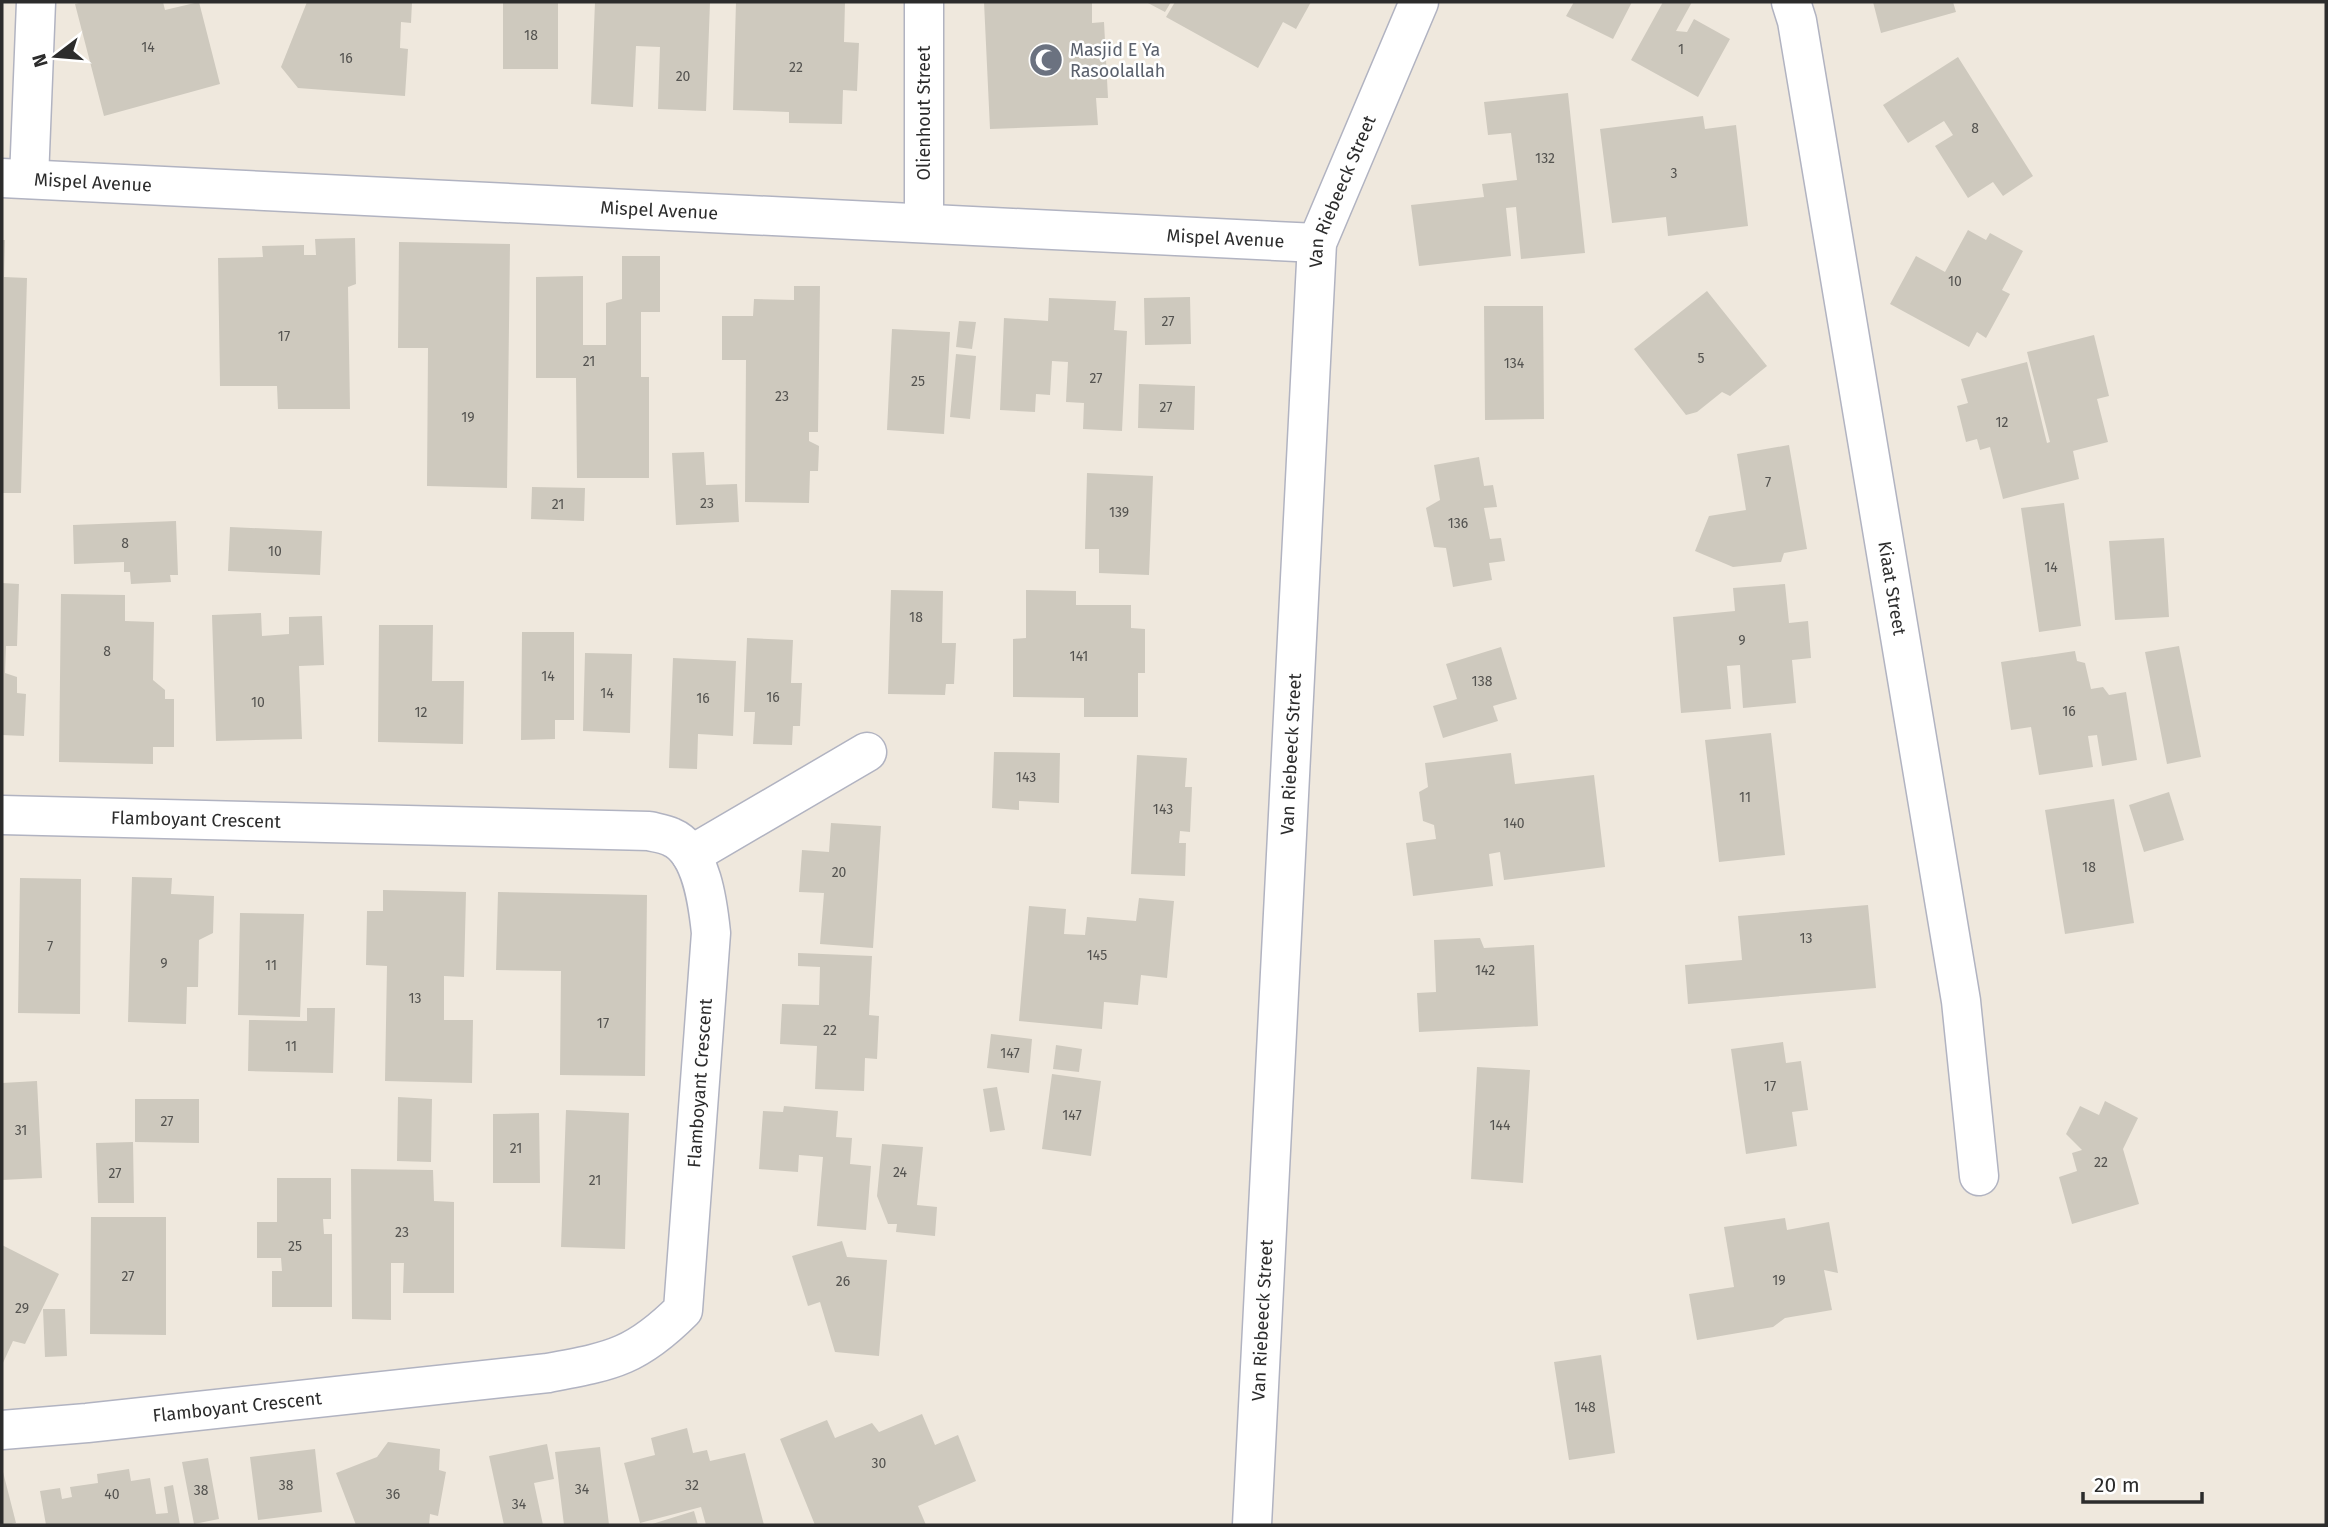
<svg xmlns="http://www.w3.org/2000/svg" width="2328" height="1527" font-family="'Fira Sans',sans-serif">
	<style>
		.building { fill: #cec9be }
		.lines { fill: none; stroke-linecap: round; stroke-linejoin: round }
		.minor-casing { stroke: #b1b3c1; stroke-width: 41 }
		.minor { stroke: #fff; stroke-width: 38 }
		.labels { text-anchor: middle; stroke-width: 5; stroke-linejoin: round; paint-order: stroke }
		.number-label { font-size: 14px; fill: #545350 }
		.worship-label { font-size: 18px; fill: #5b616d; stroke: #fff; text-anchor: start }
		.street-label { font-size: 18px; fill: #2c2c2c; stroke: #fff }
	</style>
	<rect width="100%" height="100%" fill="#efe8dd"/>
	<!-- building -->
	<path class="building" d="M83,2H163L165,10L199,2L220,84L104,116L75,4Z
		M307,2H412L411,23L401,22L400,48L408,49L405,96L298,88L281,67Z
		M503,2H558V69H503Z
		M595,2H710L706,111L658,109L660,47L636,46L633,107L591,104Z
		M736,2H845L844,42L859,43L857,91L843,90L842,124L789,123V112L733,110Z
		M984,2H1092V23L1104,22L1108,98H1096L1098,125L990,129Z
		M1146,2H1171L1165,12Z
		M1175,2H1311L1296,29L1283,22L1258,68L1166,17Z
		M1574,2H1632L1613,39L1566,16Z
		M1663,2H1692L1676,31L1687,32L1694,19L1730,39L1698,97L1631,60Z
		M1873,2H1953L1956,12L1881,33Z
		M1958,57L2033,176L2003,196L1993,182L1968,198L1935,146L1953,135L1944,121L1908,143L1883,105Z
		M1568,93L1585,253L1521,259L1516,207L1506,208L1511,256L1419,266L1411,205L1484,197L1482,184L1517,180L1511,133L1488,135L1484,102Z
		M1703,116L1705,129L1736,125L1748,226L1668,236L1666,217L1612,223L1600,129Z
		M1968,230L1986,240L1990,233L2023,251L2002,290L2010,294L1986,338L1977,332L1969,347L1890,304L1916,256L1945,272Z
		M355,238L356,284L348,287L350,409H278L277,386H220L218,258L263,257L262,246L304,245V255H316L315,239Z
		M2,240H5L4,277L27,278L21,493H2Z
		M399,242L510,244L507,488L427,486L428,348H398Z
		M622,256H660V312H641V377H649V478H577L576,378H536V277L583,276V345H606V303L622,299Z
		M794,286H820L818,432H809V441L819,446L818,471H810L809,503L745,502L746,360H722V316H753L754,299L794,300Z
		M1707,291L1767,366L1730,396L1722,392L1697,412L1686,415L1634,349Z
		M1190,297L1191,344L1145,345L1144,298Z
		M1049,298L1116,301L1114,330L1127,331L1122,431L1083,429L1084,403L1066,402L1068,362L1052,361L1050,395L1036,394L1035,412L1000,410L1004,318L1048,321Z
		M1484,306H1543L1544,419L1485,420Z
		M959,321L976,322L972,349L956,347Z
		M892,329L950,332L944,434L887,430Z
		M2094,335L2109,396L2097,399L2108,442L2073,451L2079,479L2003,499L1990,447L1980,450L1977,439L1966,442L1957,406L1968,403L1961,379L2027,362L2047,443L2050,442L2027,352Z
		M956,354L976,356L970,419L950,417Z
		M1139,384L1195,386L1194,430L1138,428Z
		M1789,445L1807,549L1784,553L1781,562L1733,567L1695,551L1709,516L1746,510L1737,454Z
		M704,452L706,485L737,484L739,522L676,525L672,453Z
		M1479,457L1484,486L1493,485L1497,507L1484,508L1490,539L1501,538L1505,561L1489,563L1492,580L1453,587L1446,548L1434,547L1426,508L1440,500L1434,465Z
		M1087,473L1153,476L1149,575L1099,573V549H1085Z
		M532,487L585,488L584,521L531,519Z
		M2064,503L2081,626L2039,632L2021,508Z
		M176,521L178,575H170L171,582L131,584L130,572H124V562L74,564L73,525Z
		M230,527L322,531L320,575L228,571Z
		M2164,538L2169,617L2115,620L2109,541Z
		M2,583L19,584L17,646H6L5,673L17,677V693L26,694L24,736L2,735Z
		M1785,584L1789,623L1808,621L1811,658L1792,660L1796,703L1743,708L1740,665L1727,666L1731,709L1681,713L1673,617L1735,611L1733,588Z
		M891,590L943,591L942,643H956L954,684H946L945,695L888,694Z
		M1026,590L1076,591V605H1131V628L1145,629V673H1138V717H1084V698L1013,697V639L1026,638Z
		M61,594L125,595V621L154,622L153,680L165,690V699H174V747H153V764L59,762Z
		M261,613L262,636L289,634V617L322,616L324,665L299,666L302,739L216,741L212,615Z
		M379,625H433L432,681H464L463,744L378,742Z
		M522,632H574V720H555V739L521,740Z
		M747,638L793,640L791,683H802L800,726H793L792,745L753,744L755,712H744Z
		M2179,646L2201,757L2167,764L2145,652Z
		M1501,647L1517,699L1493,706L1498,721L1443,738L1433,706L1457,699L1446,664Z
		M2075,651L2077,661L2085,663L2091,689L2103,687L2109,695L2126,692L2137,760L2102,766L2097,735L2088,736L2093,767L2039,775L2031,727L2011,730L2001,662Z
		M585,653L632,654L630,733L583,731Z
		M673,658L736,661L733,736L698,734L697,769L669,768Z
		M1771,733L1785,855L1719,862L1705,740Z
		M994,752L1060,753L1059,803L1019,801V810L992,808Z
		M1511,753L1515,784L1594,775L1605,867L1504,880L1500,852L1489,854L1493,886L1413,896L1406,843L1436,839L1434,825L1423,821L1419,792L1428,787L1425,763Z
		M1137,755L1187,758L1185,787H1192L1190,832L1180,831L1179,843H1186L1185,876L1131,874Z
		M2169,792L2184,840L2144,852L2129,805Z
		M2114,799L2134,923L2065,934L2045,810Z
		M831,823L881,826L873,948L820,944L824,893L799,892L802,850L829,852Z
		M132,877L172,878L171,894L214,896L213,933L199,940L198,987H187L186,1024L128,1022Z
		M20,878L81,879L80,1014L18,1013Z
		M383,890L466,892L464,977L444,976V1020H473L472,1083L385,1081L387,966L366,965L367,911H383Z
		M498,892L647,895L645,1076L560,1075L561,971L496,970Z
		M1139,898L1174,901L1167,978L1141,975L1138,1005L1104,1002L1102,1029L1019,1021L1029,906L1066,909L1064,934L1085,935L1087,917L1136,921Z
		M1868,905L1876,988L1688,1004L1685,965L1742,960L1738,916Z
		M240,913L304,914L300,1017L238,1015Z
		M1480,938L1484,948L1534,945L1538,1026L1419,1032L1417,993L1436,992L1434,940Z
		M798,953L872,956L869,1015L879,1016L877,1059L865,1058L864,1091L815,1089L817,1046L780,1044L782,1004L819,1005L820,967L798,966Z
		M307,1008H335L333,1073L248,1071L249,1020L307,1021Z
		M991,1034L1032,1039L1029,1073L987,1068Z
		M1783,1042L1786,1063L1801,1061L1808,1110L1792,1112L1797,1146L1746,1154L1731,1049Z
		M1056,1045L1082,1049L1079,1072L1053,1069Z
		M1477,1067L1530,1070L1523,1183L1471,1179Z
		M1052,1074L1101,1081L1091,1156L1042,1149Z
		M37,1081L42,1178L2,1180V1083Z
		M997,1087L1005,1130L990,1132L983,1089Z
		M398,1097L432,1099L431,1162L397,1161Z
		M135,1099H199V1143L135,1142Z
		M2105,1101L2138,1118L2123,1149L2139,1204L2072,1224L2059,1177L2077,1171L2072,1153L2082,1150L2066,1134L2080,1106L2099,1115Z
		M784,1106L838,1111L836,1137L852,1138L850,1164L871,1166L866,1230L817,1226L823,1157L799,1155L798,1172L759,1169L763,1111L783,1112Z
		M566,1110L629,1113L625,1249L561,1247Z
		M539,1113L540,1183H493V1114Z
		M133,1142L134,1203H98L96,1143Z
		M882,1144L923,1147L917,1205L937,1207L935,1236L896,1232L897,1224H888L877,1196Z
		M351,1169L433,1170L434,1201L454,1202V1293H403L404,1263H391V1320L352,1319Z
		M277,1178H331V1219H323L324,1234H332V1307H272V1271H282L281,1258H257V1222H277Z
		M91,1217H166V1335L90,1334Z
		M1785,1218L1787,1230L1829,1222L1838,1273L1824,1270L1832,1310L1785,1318L1773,1327L1697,1340L1689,1294L1734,1287L1724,1227Z
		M842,1241L847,1257L887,1260L879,1356L835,1352L820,1302L808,1306L792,1256Z
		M2,1245L59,1274L25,1344L13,1341L2,1365Z
		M43,1309H65L67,1356L45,1357Z
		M1601,1355L1615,1453L1569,1460L1554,1362Z
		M922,1414L935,1445L958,1435L976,1481L918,1506L926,1525H815L780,1439L827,1420L835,1438L872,1423L879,1432Z
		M687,1428L693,1453L707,1450L710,1461L745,1453L764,1525H706L701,1507L640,1523L624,1463L655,1455L651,1438Z
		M388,1442L440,1449L439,1470L446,1472L438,1516L430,1514L429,1525H356L336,1473L377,1457Z
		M547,1444L554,1479L534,1483L543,1525H504L489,1456Z
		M600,1447L609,1525H564L555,1452Z
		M315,1449L322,1512L258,1520L250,1457Z
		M208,1458L219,1519L194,1524L182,1462Z
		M2,1468L16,1523L7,1525H2Z
		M129,1469L131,1481L150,1478L156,1514L168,1513L164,1487L173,1485L180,1525H46L40,1491L60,1488L62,1499L72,1497L70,1487L98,1483L97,1474Z
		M694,1511L698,1525H649Z"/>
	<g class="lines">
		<!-- minor casing -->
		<g class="minor-casing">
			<g id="minor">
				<path d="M924,2V223"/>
				<path id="s1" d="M1791,2L1797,21L1961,1001L1979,1176"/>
				<path id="s2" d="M2,178L1317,243"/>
				<path d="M29,179L36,2"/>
				<path id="s3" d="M2,815L649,831C657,833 665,834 671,837C702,850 708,904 711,933L683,1310C635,1358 611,1361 548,1373L87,1423L2,1430"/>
				<path d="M691,855L867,752"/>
				<path id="s4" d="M1252,1525L1317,243L1419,2"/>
			</g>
		</g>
		<!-- minor -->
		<use href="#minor" class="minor"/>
	</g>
	<!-- icons -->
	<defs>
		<g id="mosque-disc" transform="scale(1.75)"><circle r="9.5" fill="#6b7280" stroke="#fff"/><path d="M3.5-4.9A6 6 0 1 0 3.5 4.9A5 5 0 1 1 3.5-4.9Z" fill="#fff"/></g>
	</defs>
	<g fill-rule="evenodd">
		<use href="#mosque-disc" x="1046" y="60"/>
	</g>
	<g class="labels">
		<!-- number labels -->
		<g class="number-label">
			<text x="531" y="40">18</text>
			<text x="148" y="52">14</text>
			<text x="1681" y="54">1</text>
			<text x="346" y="63">16</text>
			<text x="796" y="72">22</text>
			<text x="683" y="81">20</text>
			<text x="1975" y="133">8</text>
			<text x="1545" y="163">132</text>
			<text x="1674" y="178">3</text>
			<text x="1955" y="286">10</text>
			<text x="1168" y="326">27</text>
			<text x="284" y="341">17</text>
			<text x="1701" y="363">5</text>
			<text x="589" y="366">21</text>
			<text x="1514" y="368">134</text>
			<text x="1096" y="383">27</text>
			<text x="918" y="386">25</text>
			<text x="782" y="401">23</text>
			<text x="1166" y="412">27</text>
			<text x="468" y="422">19</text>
			<text x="2002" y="427">12</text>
			<text x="1768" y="487">7</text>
			<text x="707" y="508">23</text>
			<text x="558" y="509">21</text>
			<text x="1119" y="517">139</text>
			<text x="1458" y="528">136</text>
			<text x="125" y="548">8</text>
			<text x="275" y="556">10</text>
			<text x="2051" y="572">14</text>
			<text x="916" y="622">18</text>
			<text x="1742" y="645">9</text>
			<text x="107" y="656">8</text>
			<text x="1079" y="661">141</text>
			<text x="548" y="681">14</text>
			<text x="1482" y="686">138</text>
			<text x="607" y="698">14</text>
			<text x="773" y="702">16</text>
			<text x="703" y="703">16</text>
			<text x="258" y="707">10</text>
			<text x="2069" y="716">16</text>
			<text x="421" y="717">12</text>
			<text x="1026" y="782">143</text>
			<text x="1745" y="802">11</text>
			<text x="1163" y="814">143</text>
			<text x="1514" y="828">140</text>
			<text x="2089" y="872">18</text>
			<text x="839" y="877">20</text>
			<text x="1806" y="943">13</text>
			<text x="50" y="951">7</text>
			<text x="1097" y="960">145</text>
			<text x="164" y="968">9</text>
			<text x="271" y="970">11</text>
			<text x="1485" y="975">142</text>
			<text x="415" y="1003">13</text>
			<text x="603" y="1028">17</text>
			<text x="830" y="1035">22</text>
			<text x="291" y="1051">11</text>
			<text x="1010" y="1058">147</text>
			<text x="1770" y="1091">17</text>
			<text x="1072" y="1120">147</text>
			<text x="167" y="1126">27</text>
			<text x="1500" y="1130">144</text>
			<text x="21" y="1135">31</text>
			<text x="516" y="1153">21</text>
			<text x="2101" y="1167">22</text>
			<text x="900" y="1177">24</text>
			<text x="115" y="1178">27</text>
			<text x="595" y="1185">21</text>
			<text x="402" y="1237">23</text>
			<text x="295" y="1251">25</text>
			<text x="128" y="1281">27</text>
			<text x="1779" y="1285">19</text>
			<text x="843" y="1286">26</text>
			<text x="22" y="1313">29</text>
			<text x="1585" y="1412">148</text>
			<text x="879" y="1468">30</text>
			<text x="286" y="1490">38</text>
			<text x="692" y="1490">32</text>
			<text x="582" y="1494">34</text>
			<text x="201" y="1495">38</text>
			<text x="112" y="1499">40</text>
			<text x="393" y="1499">36</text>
			<text x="519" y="1509">34</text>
		</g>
		<!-- worship labels -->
		<g class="worship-label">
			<text x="1070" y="56">Masjid E Ya<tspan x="1070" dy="21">Rasoolallah</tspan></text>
		</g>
		<!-- street labels -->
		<g class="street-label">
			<text transform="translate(924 113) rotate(-90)" y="6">Olienhout Street</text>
			<text dy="6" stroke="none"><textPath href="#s2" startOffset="91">Mispel Avenue</textPath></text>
			<text dy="6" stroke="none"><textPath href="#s4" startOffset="1340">Van Riebeeck Street</textPath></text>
			<text dy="6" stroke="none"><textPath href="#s2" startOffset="658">Mispel Avenue</textPath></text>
			<text dy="6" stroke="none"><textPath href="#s2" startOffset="1225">Mispel Avenue</textPath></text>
			<text dy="6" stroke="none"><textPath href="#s1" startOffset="595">Kiaat Street</textPath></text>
			<text dy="6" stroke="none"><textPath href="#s4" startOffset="772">Van Riebeeck Street</textPath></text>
			<text dy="6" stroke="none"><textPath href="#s3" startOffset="194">Flamboyant Crescent</textPath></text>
			<text transform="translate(700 1083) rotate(-86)" y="6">Flamboyant Crescent</text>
			<text dy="6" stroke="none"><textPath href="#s4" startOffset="205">Van Riebeeck Street</textPath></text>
			<text transform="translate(237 1407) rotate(-6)" y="6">Flamboyant Crescent</text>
		</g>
	</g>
	<!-- border -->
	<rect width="2328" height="1527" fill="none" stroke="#2c2c2c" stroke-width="7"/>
	<!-- north arrow -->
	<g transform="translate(56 56) rotate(254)" stroke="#ffffff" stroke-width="5" paint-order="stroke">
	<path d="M0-5L12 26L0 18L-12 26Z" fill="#2c2c2c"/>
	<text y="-10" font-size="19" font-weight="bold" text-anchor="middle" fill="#2c2c2c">N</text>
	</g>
	<!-- scale -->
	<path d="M2083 1492v10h119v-10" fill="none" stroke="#2c2c2c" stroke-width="3.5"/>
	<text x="2094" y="1492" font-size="21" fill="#2c2c2c" stroke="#ffffff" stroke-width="5" paint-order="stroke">20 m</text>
</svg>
